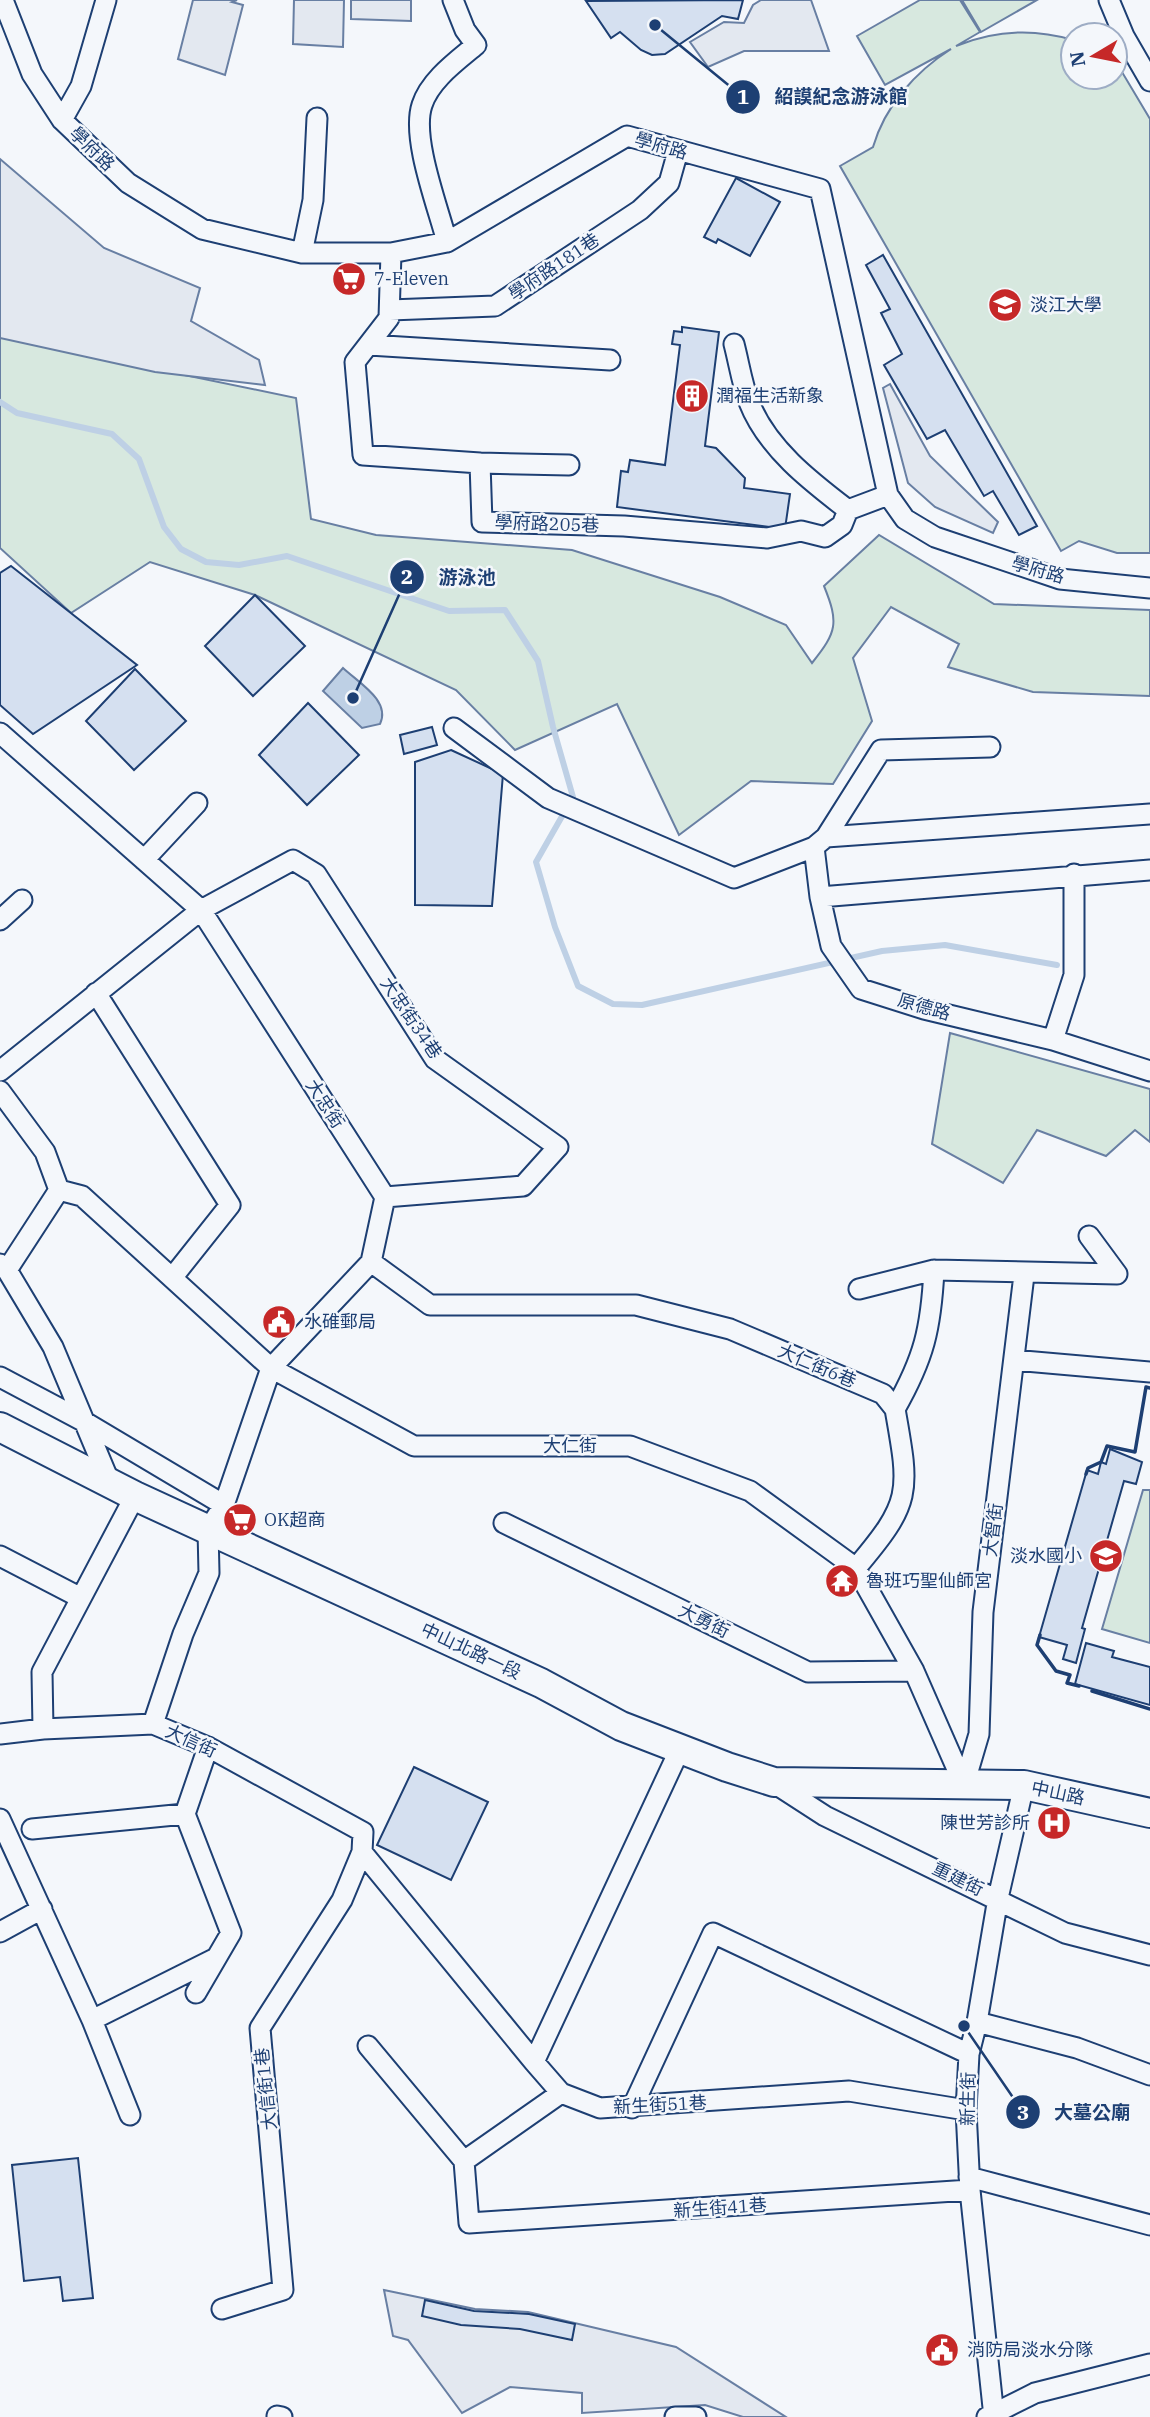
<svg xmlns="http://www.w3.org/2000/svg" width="1150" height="2417" font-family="'IBM Plex Serif','Noto Sans TC',serif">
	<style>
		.green { fill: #d7e8df; stroke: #687fa3; stroke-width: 2 }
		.parking { fill: #e3e8f0; stroke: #687fa3; stroke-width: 2 }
		.water { fill: #bed0e5; stroke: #687fa3; stroke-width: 2 }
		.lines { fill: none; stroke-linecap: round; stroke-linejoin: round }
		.stream { stroke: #bed0e5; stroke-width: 6 }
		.building { fill: #d5e0f0; stroke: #1d3f73; stroke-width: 2 }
		.minor-casing { stroke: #1d3f73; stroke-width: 23 }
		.secondary-casing { stroke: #1d3f73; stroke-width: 32 }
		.minor { stroke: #f4f7fb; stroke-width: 19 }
		.secondary { stroke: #f4f7fb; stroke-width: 28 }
		.wall { stroke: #1d3f73; stroke-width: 3.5 }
		.labels { text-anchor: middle; stroke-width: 5; stroke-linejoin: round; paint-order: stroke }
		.street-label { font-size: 18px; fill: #1d3f73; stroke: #f4f7fb }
		.poi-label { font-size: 18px; fill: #1d3f73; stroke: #f4f7fb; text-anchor: start }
		.leader { fill: none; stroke: #1d3f73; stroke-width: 2.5 }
		.callout-dot { fill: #1d3f73; stroke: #f4f7fb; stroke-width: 2.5 }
		.mark-label { font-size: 21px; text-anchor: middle; font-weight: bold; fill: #fff }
		.callout-label { font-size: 19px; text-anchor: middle; font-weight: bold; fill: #1d3f73; stroke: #f4f7fb; stroke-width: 5; stroke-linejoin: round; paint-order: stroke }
	</style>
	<rect width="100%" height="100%" fill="#f4f7fb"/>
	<!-- green -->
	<path class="green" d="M920,0H960L980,32L956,46C995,30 1033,28 1073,40V77H1115V65L1122,72L1150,119V553H1117L1079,541L1061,551L840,166L873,147C885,106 915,72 951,49L885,85L857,36Z
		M962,0H1037L981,32Z
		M0,337L296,398L311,519L376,535L572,550L720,597L786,625L812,663C837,632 839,623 824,586L879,535L994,604L1150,610V696L1033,692L948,667L959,644L891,607L853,658L872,721L833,784L751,781L679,835L617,704L515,750L456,690L255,595L150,562L71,613L0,548Z
		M950,1033L1150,1089V1142L1135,1130L1106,1156L1037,1130L1003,1183L932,1144Z
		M1143,1490H1150V1643L1102,1629Z"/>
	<!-- parking -->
	<path class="parking" d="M193,0H237L232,2L243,5L225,75L178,59Z
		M294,0H344L343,47L293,44Z
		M351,0H411V21L351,19Z
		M761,0H811L829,51H744L708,67L690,42L724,22L744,23L753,5Z
		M0,159L104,248L200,288L191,321L259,360L265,385L155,372L0,338Z
		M890,384L930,456L998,522L993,533L935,507L908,483L883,388Z
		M384,2290L475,2309L528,2312L676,2347L786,2417H743L705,2405L582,2413V2393L510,2387L462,2413L408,2340L393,2336Z"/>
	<!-- water -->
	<path class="water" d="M343,668C359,683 391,701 380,724L362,728L323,691Z"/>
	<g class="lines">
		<!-- stream -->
		<path class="stream" d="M0,402L17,413L112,434L139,459L164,527L181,549L206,562L239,565L287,556L449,611L505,610L538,661L553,727L573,797L536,862L555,927L578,986L613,1004L642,1005L882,951L945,945L1057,965"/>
	</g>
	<!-- building -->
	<path class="building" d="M743,0L738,19L722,16L665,54L652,55L641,50L620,32L611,38L586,1Z
		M743,0L738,19L722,16L665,54L652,55L641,50L620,32L611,38L586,1Z
		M736,178L780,202L750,256L718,239L716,243L704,237Z
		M883,255L1037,526L1019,535L993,491L984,496L945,430L927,439L884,365L902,354L881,313L890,309L866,265Z
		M682,327L719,332L705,446L716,448L745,478L744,488L790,494L785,529L617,507L621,471L628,472L630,460L665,465L680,345L672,344L674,331L682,332Z
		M11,566L137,665L33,734L0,705V573Z
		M255,595L305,646L253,696L205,646Z
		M135,669L186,721L134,770L86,721Z
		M308,703L359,755L307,805L259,755Z
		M432,727L437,745L404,754L400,735Z
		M451,750L503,774L492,906L415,905V762Z
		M1110,1449L1142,1462L1136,1484L1124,1481L1082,1628L1085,1629L1076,1663L1063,1659L1067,1645L1039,1637L1087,1470L1098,1474L1101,1462L1106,1464Z
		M1086,1643L1114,1651L1112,1657L1150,1667V1705L1075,1684Z
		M414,1767L488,1802L451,1880L377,1845Z
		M78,2158L93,2298L63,2301L60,2277L24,2281L12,2165Z
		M425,2300L474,2311L529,2314L575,2324L572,2340L520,2329L461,2325L422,2316Z"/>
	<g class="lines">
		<!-- minor casing -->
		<g class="minor-casing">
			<path id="minor" d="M3,0L32,74L62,120L128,183L202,229L302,253H391L447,242L627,136L820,189L888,495L905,519L935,537L1060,579L1150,588
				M1109,0L1124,36L1150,81
				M62,120L81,86L106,0
				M447,242C438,207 411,138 422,105C430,80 457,61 476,45L465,30L453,0
				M302,253L313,200L317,118
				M391,253L389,318L355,362L363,455L480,463L482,522L624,526L767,538L801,531L825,537L842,525L848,510L888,495
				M390,310L495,306L640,210L669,183L678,151
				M734,344C739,363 742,384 749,402C767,448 810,481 848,510
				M369,345L610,360
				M480,463L569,465
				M454,728L548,798L734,878L814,847
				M0,733L201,910L385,1197L371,1262L271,1368L224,1505L208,1530L209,1573L183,1634L153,1724
				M990,747L881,750L826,837L814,847L820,897L831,946L861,989L924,1009L1053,1040L1150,1071
				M826,837L1150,814
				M144,860L197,803
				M820,897L1150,870
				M0,920L22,900
				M96,993L230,1205L172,1278
				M1053,1040L1074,975V874
				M0,1071L201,910L293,860L316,874L435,1059L558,1147L523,1186L385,1197
				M0,1091L45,1152L59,1190
				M59,1190L82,1196L271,1368L414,1446H630L750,1491L856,1568L914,1671L964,1785
				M1089,1236L1117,1274
				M371,1262L430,1305H636L730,1329L883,1394L895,1409C924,1358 931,1329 934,1270L859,1289
				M0,1264L7,1270L53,1347L110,1483
				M7,1270L59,1190
				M934,1270L1117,1274
				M1014,1360L1150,1372
				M0,1377L83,1421L224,1505
				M504,1523L808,1672L914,1671
				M0,1556L81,1598
				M856,1568C912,1502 910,1493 895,1409
				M43,1729L42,1672L135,1496
				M0,1734L43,1729L153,1724L208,1747L363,1832L362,1852L534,2062L561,2093L600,2108L849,2091L966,2110
				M774,1783L825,1816L1065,1933L1150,1955
				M964,1785L979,1734L983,1612L1024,1275
				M0,1819L92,2020L130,2115
				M32,1829L185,1814
				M0,1932L42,1909
				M196,1993L231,1933L185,1814L208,1747
				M92,2020L216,1958
				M977,2022L1077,2048L1150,2075
				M368,2046L464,2161
				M534,2062L679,1751
				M561,2093L464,2161L469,2223L970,2190
				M632,2108L713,1933L969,2054
				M969,2177L1150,2225
				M222,2309L283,2290L260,2028L342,1900L362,1852
				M277,2416L282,2417
				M675,2417H696
				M987,2417L1035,2393L1150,2364
				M994,2417L970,2190L966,2110L969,2054L977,2022L998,1898L1024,1785"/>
		</g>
		<!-- secondary casing -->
		<g class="secondary-casing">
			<path id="secondary" d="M0,1427L135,1496L541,1683L621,1726L727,1767L774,1782L1024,1785L1150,1813"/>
		</g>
		<!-- minor -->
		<use href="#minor" class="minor"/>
		<!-- secondary -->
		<use href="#secondary" class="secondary"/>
		<!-- wall -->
		<path class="wall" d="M1086,1474L1088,1468L1101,1462L1107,1446L1135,1452L1146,1387L1150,1388
			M1040,1635L1037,1645L1056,1671L1070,1675L1067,1683L1079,1686
			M1092,1691L1150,1709"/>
	</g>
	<!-- icons -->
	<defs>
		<g id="supermarket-disc" transform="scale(1.75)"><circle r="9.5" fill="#c62828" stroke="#f4f7fb"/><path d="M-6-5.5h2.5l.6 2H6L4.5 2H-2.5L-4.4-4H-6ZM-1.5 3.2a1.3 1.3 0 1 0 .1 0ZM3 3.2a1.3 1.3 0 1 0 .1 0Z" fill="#fff"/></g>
		<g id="university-disc" transform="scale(1.75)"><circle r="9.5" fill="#c62828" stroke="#f4f7fb"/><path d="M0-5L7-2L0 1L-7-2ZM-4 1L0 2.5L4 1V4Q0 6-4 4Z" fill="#fff"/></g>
		<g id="building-disc" transform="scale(1.75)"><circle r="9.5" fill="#c62828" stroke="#f4f7fb"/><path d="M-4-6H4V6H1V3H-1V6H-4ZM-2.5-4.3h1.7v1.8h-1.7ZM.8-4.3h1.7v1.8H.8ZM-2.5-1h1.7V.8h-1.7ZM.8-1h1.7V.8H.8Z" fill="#fff"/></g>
		<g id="civic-disc" transform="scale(1.75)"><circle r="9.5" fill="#c62828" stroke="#f4f7fb"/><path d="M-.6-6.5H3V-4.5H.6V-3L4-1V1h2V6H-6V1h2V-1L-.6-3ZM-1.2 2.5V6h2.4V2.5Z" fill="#fff"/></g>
		<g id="school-disc" transform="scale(1.75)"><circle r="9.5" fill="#c62828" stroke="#f4f7fb"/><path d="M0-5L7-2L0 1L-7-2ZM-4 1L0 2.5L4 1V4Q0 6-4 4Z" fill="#fff"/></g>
		<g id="temple-disc" transform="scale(1.75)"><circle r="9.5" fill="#c62828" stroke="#f4f7fb"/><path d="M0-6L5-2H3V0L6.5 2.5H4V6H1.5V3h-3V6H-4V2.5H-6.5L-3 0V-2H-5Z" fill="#fff"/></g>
		<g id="hospital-disc" transform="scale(1.75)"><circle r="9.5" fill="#c62828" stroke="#f4f7fb"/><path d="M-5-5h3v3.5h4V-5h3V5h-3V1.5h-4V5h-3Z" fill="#fff"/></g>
	</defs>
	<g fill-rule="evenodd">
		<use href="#supermarket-disc" x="349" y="279"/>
		<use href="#university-disc" x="1005" y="305"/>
		<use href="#building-disc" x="692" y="396"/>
		<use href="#civic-disc" x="279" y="1322"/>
		<use href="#supermarket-disc" x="240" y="1520"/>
		<use href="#school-disc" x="1106" y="1556"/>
		<use href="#temple-disc" x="842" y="1581"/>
		<use href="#hospital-disc" x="1054" y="1823"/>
		<use href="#civic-disc" x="942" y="2350"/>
	</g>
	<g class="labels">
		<!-- street labels -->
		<g class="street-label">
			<text transform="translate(661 146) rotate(16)" y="6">學府路</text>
			<text transform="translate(92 149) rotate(44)" y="6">學府路</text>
			<text transform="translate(554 267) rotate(-34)" y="6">學府路181巷</text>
			<text transform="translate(547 524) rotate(2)" y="6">學府路205巷</text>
			<text transform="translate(1038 570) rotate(16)" y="6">學府路</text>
			<text transform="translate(924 1007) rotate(16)" y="6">原德路</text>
			<text transform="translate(411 1018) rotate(56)" y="6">大忠街34巷</text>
			<text transform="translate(325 1104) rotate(57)" y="6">大忠街</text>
			<text transform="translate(817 1366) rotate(23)" y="6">大仁街6巷</text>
			<text x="570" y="1452">大仁街</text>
			<text transform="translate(993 1530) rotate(-83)" y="6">大智街</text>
			<text transform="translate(704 1621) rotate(26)" y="6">大勇街</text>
			<text transform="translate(471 1651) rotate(25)" y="6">中山北路一段</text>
			<text transform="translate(191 1741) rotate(24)" y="6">大信街</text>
			<text transform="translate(1058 1793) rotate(12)" y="6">中山路</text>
			<text transform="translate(958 1879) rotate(26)" y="6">重建街</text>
			<text transform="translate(266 2089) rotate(-96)" y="6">大信街1巷</text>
			<text transform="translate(968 2099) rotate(-89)" y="6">新生街</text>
			<text transform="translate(660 2105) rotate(-3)" y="6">新生街51巷</text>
			<text transform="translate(720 2208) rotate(-4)" y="6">新生街41巷</text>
		</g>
		<!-- poi labels -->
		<g class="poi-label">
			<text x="374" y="285">7-Eleven</text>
			<text x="1030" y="311">淡江大學</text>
			<text x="716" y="402">潤福生活新象</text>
			<text x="304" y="1328">水碓郵局</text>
			<text x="264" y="1526">OK超商</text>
			<text x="1082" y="1562" text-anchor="end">淡水國小</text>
			<text x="866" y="1587">魯班巧聖仙師宮</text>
			<text x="1030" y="1829" text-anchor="end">陳世芳診所</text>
			<text x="967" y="2356">消防局淡水分隊</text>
		</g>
	</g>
	<!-- callouts -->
	<path class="leader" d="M655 25L743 97M353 698L407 577M964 2026L1023 2112"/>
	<g class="callout-dot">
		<circle cx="655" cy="25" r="7"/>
		<circle cx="353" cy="698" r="7"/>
		<circle cx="964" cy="2026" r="7"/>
		<circle cx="743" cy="97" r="18"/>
		<circle cx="407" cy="577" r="18"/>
		<circle cx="1023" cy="2112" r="18"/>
	</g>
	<g class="mark-label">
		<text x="743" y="104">1</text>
		<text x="407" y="584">2</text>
		<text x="1023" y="2120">3</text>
	</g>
	<g class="callout-label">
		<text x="841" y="103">紹謨紀念游泳館</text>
		<text x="467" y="584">游泳池</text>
		<text x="1092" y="2119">大墓公廟</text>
	</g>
	<!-- north arrow -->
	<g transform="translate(1094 56) rotate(260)"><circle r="33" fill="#f4f7fb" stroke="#9eadc5" stroke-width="2"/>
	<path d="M0-5L12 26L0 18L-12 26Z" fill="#c62828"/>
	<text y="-10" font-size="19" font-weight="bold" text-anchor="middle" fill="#1d3f73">N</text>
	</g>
</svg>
